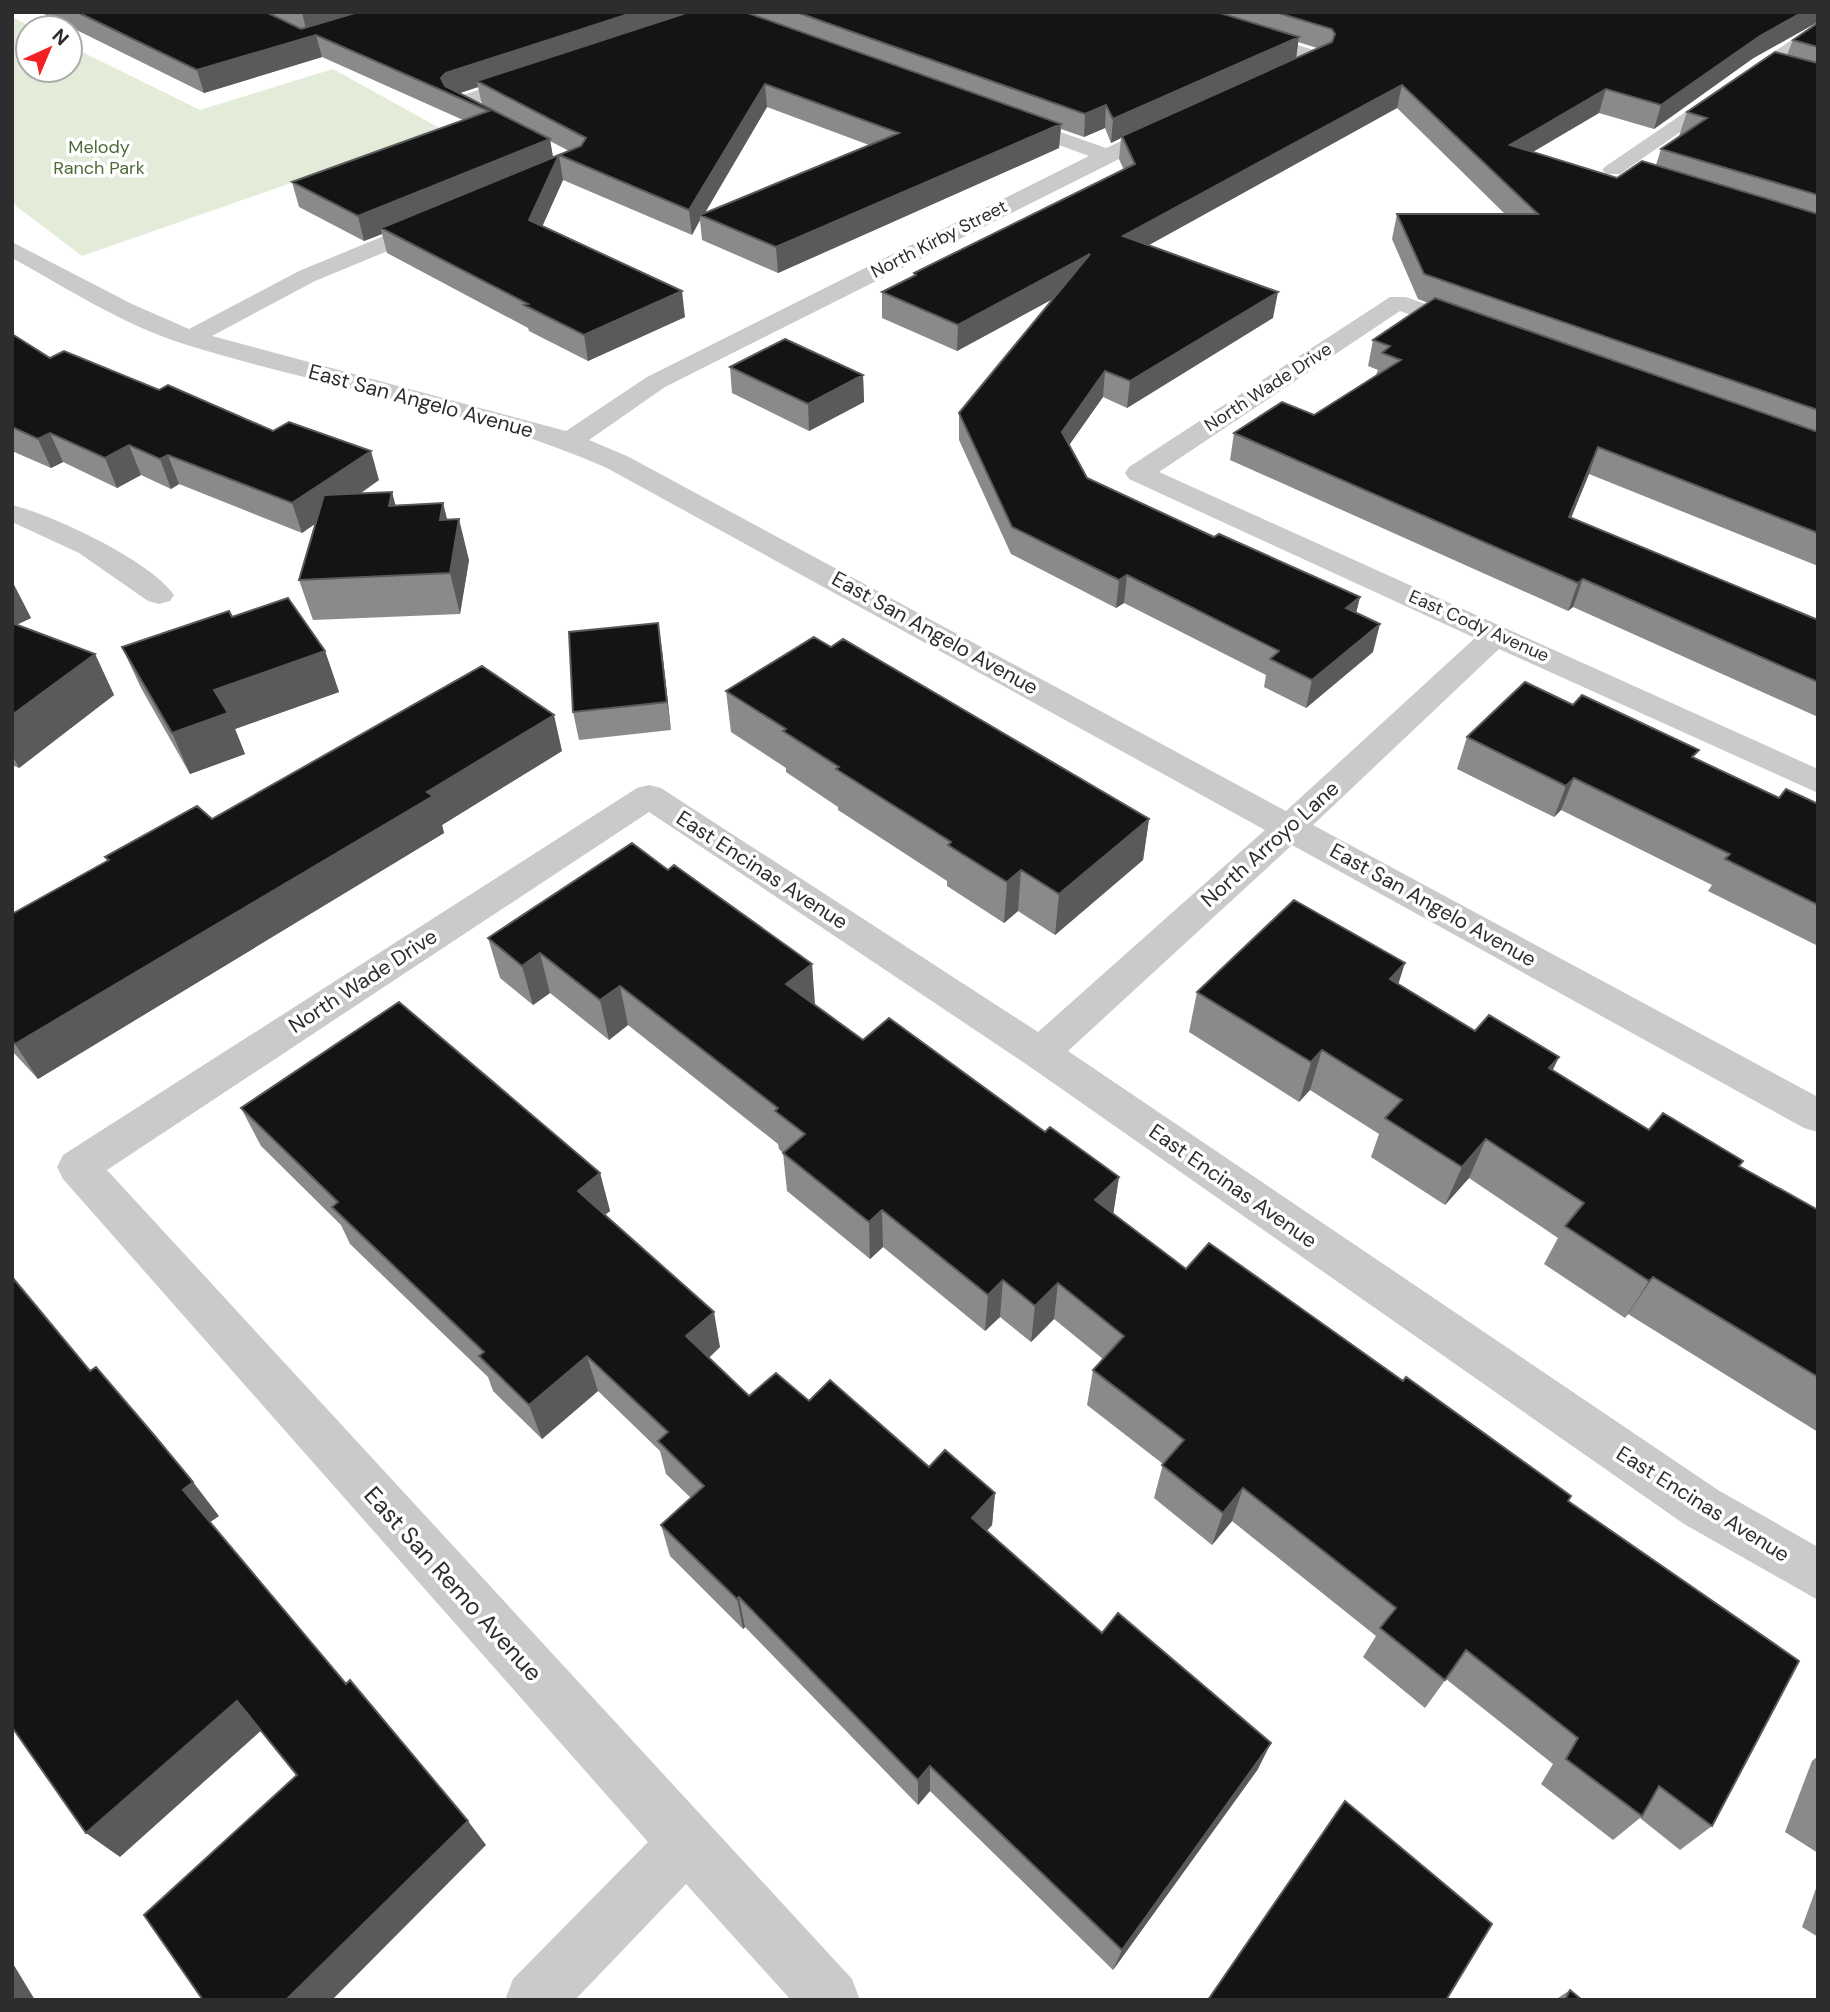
<svg xmlns="http://www.w3.org/2000/svg" width="1830" height="2012" font-family="'DM Sans',sans-serif">
	<style>
		.green { fill: #e2ecd9 }
		.lines { fill: none; stroke-linecap: round; stroke-linejoin: round }
		.minor { fill: #cacaca; fill-rule: evenodd }
		.wall { fill: #8a8a8a; fill-rule: evenodd }
		.shaded-wall { fill: #5a5a5a }
		.building { fill: #141414; stroke: #5a5a5a; stroke-width: 2 }
		.labels { text-anchor: middle; stroke-width: 7; stroke-linejoin: round; paint-order: stroke }
		.far-park-label { font-size: 18px; fill: #4c6b37; stroke: #fff }
		.far-street-label { font-size: 18px; fill: #2d2d2d; stroke: #fff }
		.street-label { font-size: 21px; fill: #2d2d2d; stroke: #fff }
		.near-street-label { font-size: 24px; fill: #2d2d2d; stroke: #fff }
	</style>
	<rect width="100%" height="100%" fill="#fff"/>
	<!-- green -->
	<path class="green" d="M12,17L34,28H28V70H70V46L200,110L333,69L443,130L82,256L16,206L12,197Z"/>
	<g class="lines">
		<!-- minor -->
		<path class="minor" d="M1161,12H1190L1327,54L1329,58L1320,64L1313,62L1164,16Z
			M1818,22V36L1620,174H1606L1602,170L1606,166Z
			M530,73L540,79L537,83L458,109L448,103L451,99Z
			M1009,114L1106,148L1161,123H1175L1178,127L1175,131L665,387L589,440L627,456L1286,811L1475,638L1129,479L1125,473L1129,467L1390,297H1406L1475,322L1478,327L1475,332L1466,334L1400,311L1159,472L1818,769V793L1499,649L1313,825L1818,1097V1132L1804,1128L1292,845L1068,1051L1718,1490L1818,1547V1600L1684,1524L1026,1064L649,812L107,1170L852,1979L860,2000H791L686,1884L575,2000H505L513,1979L648,1842L63,1179L57,1167L63,1155L637,788L649,785L661,788L1038,1032L1265,830L607,468C472,408 324,388 184,344C123,325 67,288 12,258V242L132,304L189,329L299,271L425,219H441L444,224L441,229L315,281L212,336L566,431L647,377L1089,156L1002,124L999,120Z
			M12,505C53,515 151,561 174,595L170,601L159,604L148,601L79,553L12,522Z"/>
	</g>
	<!-- wall -->
	<path class="wall" d="M40,12H1818L1654,129L1599,113L1532,152L1617,178L1656,165L1661,149L1679,136L1687,112L1787,55L1793,40L1818,23V566L1589,474L1571,518L1818,620V717L1573,607L1568,611L1230,460L1234,433L1314,415L1376,375L1378,370L1368,366L1373,340L1428,303L1418,299L1392,239L1397,214H1505L1397,108L1149,245L1273,318L1127,408L1103,397L1069,445L1087,478L1214,537L1360,597L1356,613L1373,652L1306,708L1264,687L1266,675L1124,603L1116,608L1011,554L959,440V413L1054,298L957,351L882,318V292L914,276V273L1124,170L1119,159L1121,138L1111,143L1105,128L1084,137L1061,129L1059,148L778,273L702,240L700,220L692,235L563,180L559,155L569,151L550,141L553,158L559,155L563,180L542,226L685,317L588,361L529,331L528,328L387,253L382,234L364,241L299,207L292,182L463,120L322,57L204,93ZM1298,42L1317,48L1296,58ZM478,87L482,105L460,93ZM767,107L869,145L705,213Z
		M12,334L50,358L379,480L360,494L396,505L443,503L447,520L469,560L460,614L313,620L299,580L315,523L302,533L179,484L171,489L141,475L117,488L63,462L51,468L12,451Z
		M730,367L863,375L864,402L809,431L732,393Z
		M12,581L31,618L16,625L95,654L114,695L19,768L12,765Z
		M232,617L325,651L339,692L235,729L245,754L190,774L141,688L122,647Z
		M831,647L1149,819L1143,860L1055,935L1018,911L1004,923L947,886V881L838,810V807L786,772V768L731,732L726,691Z
		M662,651L671,730L579,740L573,712Z
		M1573,705L1695,758L1779,798L1818,804V946L1708,891L1712,885L1561,810L1554,817L1457,769L1467,737Z
		M562,751L442,825L444,833L38,1079L12,1051V914L107,861L105,857L212,819Z
		M668,870L812,964L814,1004L863,1040L1045,1132L1119,1177L1113,1214L1186,1269L1568,1501L1712,1826L1680,1850L1640,1818L1613,1840L1541,1784L1553,1764L1446,1679L1425,1708L1363,1657L1376,1636L1232,1521L1212,1545L1154,1498L1163,1464L1087,1405L1093,1370L1103,1359L1054,1319L1031,1342L1000,1317L985,1331L883,1247L870,1259L787,1191L783,1153L779,1149L778,1144L628,1025L609,1040L550,993L533,1005L500,978L488,938Z
		M1398,984L1475,1031L1553,1070L1649,1130L1740,1166L1818,1210V1432L1628,1314L1625,1318L1544,1264L1558,1238L1469,1178L1445,1205L1371,1157L1379,1134L1310,1090L1299,1102L1189,1032L1197,992Z
		M241,1108L600,1173L610,1211L605,1215L720,1347L709,1358L749,1396L809,1401L929,1467L995,1493L992,1525L987,1531L1102,1633L1258,1769L1113,1970L930,1791L918,1805L745,1627L743,1629L670,1556L661,1525L691,1498L666,1474L660,1451L598,1391L542,1439L493,1391L488,1377L350,1244L341,1225L261,1146Z
		M1818,1756V1853L1785,1832L1812,1761Z
		M1818,1883V1937L1802,1927Z
		M1570,1990L1582,2000H1555Z"/>
	<!-- shaded-wall -->
	<path class="shaded-wall" d="M302,12H378L307,34Z
		M635,12H704L477,81L478,87L454,95L444,91L441,78L446,73Z
		M1803,12H1818V22L1752,59L1654,129L1661,105L1760,36Z
		M316,35L322,57L204,93L197,70Z
		M1299,37L1296,59L1122,136L1121,138L1111,143L1113,119Z
		M765,84L767,107L703,216L700,215V220L692,235L689,210Z
		M1402,85L1397,108L1120,261L1123,236Z
		M1606,89L1599,113L1504,169L1510,145Z
		M1106,105L1105,128L1084,137L1085,114Z
		M1061,124L1059,148L778,273L776,247Z
		M550,139L554,163L381,228L382,234L364,241L358,216Z
		M559,155L563,180L534,245L529,220Z
		M1090,254L1088,280L957,351L958,325Z
		M682,291L685,317L588,361L584,335Z
		M1278,292L1273,318L1127,408L1130,381Z
		M1105,371L1103,397L1060,458L1062,432Z
		M863,375L864,402L809,431L808,404Z
		M50,433L63,462L51,468L38,439Z
		M129,445L141,475L117,488L105,458Z
		M1598,447L1589,474L1560,545L1569,517Z
		M371,451L379,480L302,533L292,503Z
		M168,455L179,484L171,489L160,459Z
		M392,492L403,533L389,506Z
		M443,503L453,543L440,520Z
		M459,519L469,560L460,614L450,573Z
		M1127,575L1124,603L1116,608L1119,580Z
		M1583,579L1573,607L1568,611L1578,583Z
		M12,581L31,618L12,627Z
		M1360,597L1353,625L1346,608Z
		M658,623L662,651L671,730L667,702Z
		M1380,624L1373,652L1306,708L1312,680Z
		M325,651L339,692L235,729L245,754L190,774L172,733L214,690Z
		M95,654L114,695L19,768L12,755V715Z
		M554,715L562,751L442,825L444,833L38,1079L15,1044L427,792Z
		M1574,778L1561,810L1554,817L1566,786Z
		M1149,819L1143,860L1055,935L1059,894Z
		M1021,870L1018,911L1004,923L1007,882Z
		M540,953L550,993L533,1005L522,966Z
		M1405,963L1392,1004L1390,979Z
		M812,964L815,1004L789,1024L786,984Z
		M620,986L628,1025L609,1040L600,1000Z
		M1322,1050L1310,1090L1299,1102L1311,1062Z
		M1559,1057L1540,1097L1549,1068Z
		M1486,1139L1469,1178L1445,1205L1462,1167Z
		M600,1173L610,1211L588,1228L578,1191Z
		M1119,1177L1113,1215L1095,1200Z
		M882,1210L883,1247L870,1259L869,1222Z
		M1653,1277L1628,1314L1625,1318L1649,1281Z
		M1003,1280L1000,1317L985,1331L988,1295Z
		M1058,1283L1054,1319L1031,1342L1035,1306Z
		M714,1312L720,1347L693,1372L686,1336Z
		M587,1356L598,1391L542,1439L529,1405Z
		M193,1482L219,1516L209,1523L183,1490Z
		M1243,1488L1232,1521L1212,1545L1223,1513Z
		M995,1493L992,1525L970,1549L972,1518Z
		M739,1597L745,1627L743,1629L737,1599Z
		M237,1701L264,1728L120,1857L86,1833Z
		M1271,1743L1258,1769L1113,1970L1122,1950Z
		M930,1766V1791L918,1805V1780Z
		M468,1821L486,1845L332,2000H286Z
		M12,1962L35,2000H12Z"/>
	<!-- building -->
	<path class="building" d="M77,12H266L301,29L358,12H635L446,73L441,78L445,86L550,139L358,216L292,182L489,111L316,35L197,70Z
		M689,12H745L1061,124L776,247L700,215L899,133L765,84L689,210L559,155L581,146L586,138L477,81Z
		M796,12H1217L1299,37L1113,119L1106,105L1085,114Z
		M1275,12H1803L1760,36L1661,105L1606,89L1510,145L1617,178L1642,161L1818,214V410L1424,274L1397,214H1538L1402,85L1123,236L1278,292L1130,381L1105,371L1062,432L1087,478L1214,537L1219,534L1360,597L1346,608L1380,624L1312,680L1270,659L1279,651L1127,575L1119,580L1012,527L959,413L1090,254L958,325L882,292L916,275L914,273L1135,164L1122,136L1332,42L1335,34L1332,29Z
		M1818,23V47L1793,40Z
		M1775,52L1818,63V195L1661,149L1707,118L1687,112Z
		M559,155L529,220L682,291L584,335L524,305L528,304L381,228Z
		M1435,298L1818,432V533L1598,447L1569,517L1818,620V682L1583,579L1578,583L1234,433L1282,402L1314,415L1401,360L1382,353L1390,346L1373,340Z
		M12,334L50,358L64,351L159,390L168,385L273,431L289,422L371,451L292,503L168,455L160,459L129,445L105,458L50,433L38,439L12,427Z
		M785,339L863,375L808,404L730,367Z
		M392,492L389,506L443,503L440,520L459,519L450,573L299,580L324,495Z
		M288,598L325,651L214,690L228,713L172,733L122,647L229,611L232,617Z
		M12,623L95,654L12,715Z
		M658,623L667,702L573,712L569,632Z
		M814,637L831,647L843,639L1149,819L1059,894L1021,870L1007,882L948,845L951,842L836,769L839,767L783,731L786,729L726,691Z
		M482,666L554,715L427,792L433,796L15,1044L12,1041V914L109,860L105,857L197,806L212,819Z
		M1525,682L1573,705L1582,695L1699,750L1692,757L1779,798L1786,789L1818,804V905L1725,859L1730,854L1574,778L1566,786L1467,737Z
		M632,843L668,870L674,865L812,964L786,984L863,1040L889,1018L1045,1132L1050,1127L1119,1177L1095,1200L1186,1269L1209,1243L1403,1381L1406,1377L1571,1496L1568,1501L1799,1661L1712,1826L1659,1786L1642,1816L1566,1759L1578,1738L1466,1650L1445,1680L1380,1628L1396,1608L1243,1488L1223,1513L1162,1465L1184,1440L1093,1370L1124,1336L1058,1283L1035,1306L1003,1280L988,1295L882,1210L869,1222L783,1153L805,1134L775,1111L778,1108L620,986L600,1000L540,953L522,966L488,938Z
		M1294,900L1405,963L1390,979L1475,1031L1489,1015L1559,1057L1549,1068L1649,1130L1663,1113L1743,1161L1739,1166L1818,1210V1377L1653,1277L1649,1281L1565,1226L1584,1203L1486,1139L1462,1167L1385,1118L1402,1100L1322,1050L1311,1062L1197,992Z
		M399,1002L600,1173L578,1191L714,1312L686,1336L749,1396L776,1373L809,1401L830,1380L929,1467L945,1450L995,1493L972,1518L1102,1633L1118,1613L1271,1743L1122,1950L930,1766L918,1780L739,1597L737,1599L661,1525L704,1486L658,1441L668,1432L587,1356L529,1405L479,1356L484,1352L332,1207L338,1202L241,1108Z
		M12,1277L90,1371L96,1367L154,1435L193,1482L183,1490L346,1684L350,1680L468,1821L286,2000H203L144,1915L297,1775L237,1701L86,1833L12,1727Z
		M1345,1801L1492,1924L1446,2000H1208Z
		M1570,1990L1582,2000H1565Z"/>
	<g class="labels">
		<!-- far-park labels -->
		<g class="far-park-label">
			<text x="99" y="153">Melody<tspan x="99" dy="21">Ranch Park</tspan></text>
		</g>
		<!-- far-street labels -->
		<g class="far-street-label">
			<text transform="translate(939 239) rotate(-27)" y="6">North Kirby Street</text>
			<text transform="translate(1268 387) rotate(-33)" y="6">North Wade Drive</text>
			<text transform="translate(1479 626) rotate(24)" y="6">East Cody Avenue</text>
		</g>
		<!-- street labels -->
		<g class="street-label">
			<text transform="translate(421 401) rotate(15)" y="7">East San Angelo Avenue</text>
			<text transform="translate(935 633) rotate(29)" y="7">East San Angelo Avenue</text>
			<text transform="translate(1270 844) rotate(-42)" y="7">North Arroyo Lane</text>
			<text transform="translate(762 870) rotate(33)" y="7">East Encinas Avenue</text>
			<text transform="translate(1433 905) rotate(29)" y="7">East San Angelo Avenue</text>
			<text transform="translate(363 981) rotate(-33)" y="7">North Wade Drive</text>
			<text transform="translate(1233 1186) rotate(35)" y="7">East Encinas Avenue</text>
			<text transform="translate(1703 1504) rotate(32)" y="7">East Encinas Avenue</text>
		</g>
		<!-- near-street labels -->
		<g class="near-street-label">
			<text transform="translate(453 1584) rotate(48)" y="8">East San Remo Avenue</text>
		</g>
	</g>
	<!-- border -->
	<rect width="1830" height="2012" fill="none" stroke="#2d2d2d" stroke-width="28"/>
	<!-- north arrow -->
	<g transform="translate(49 49) rotate(44)"><circle r="33" fill="#ffffff" stroke="#ababab" stroke-width="2"/>
	<path d="M0-5L12 26L0 18L-12 26Z" fill="#f12124"/>
	<text y="-10" font-size="19" font-weight="bold" text-anchor="middle" fill="#2d2d2d">N</text>
	</g>
</svg>
